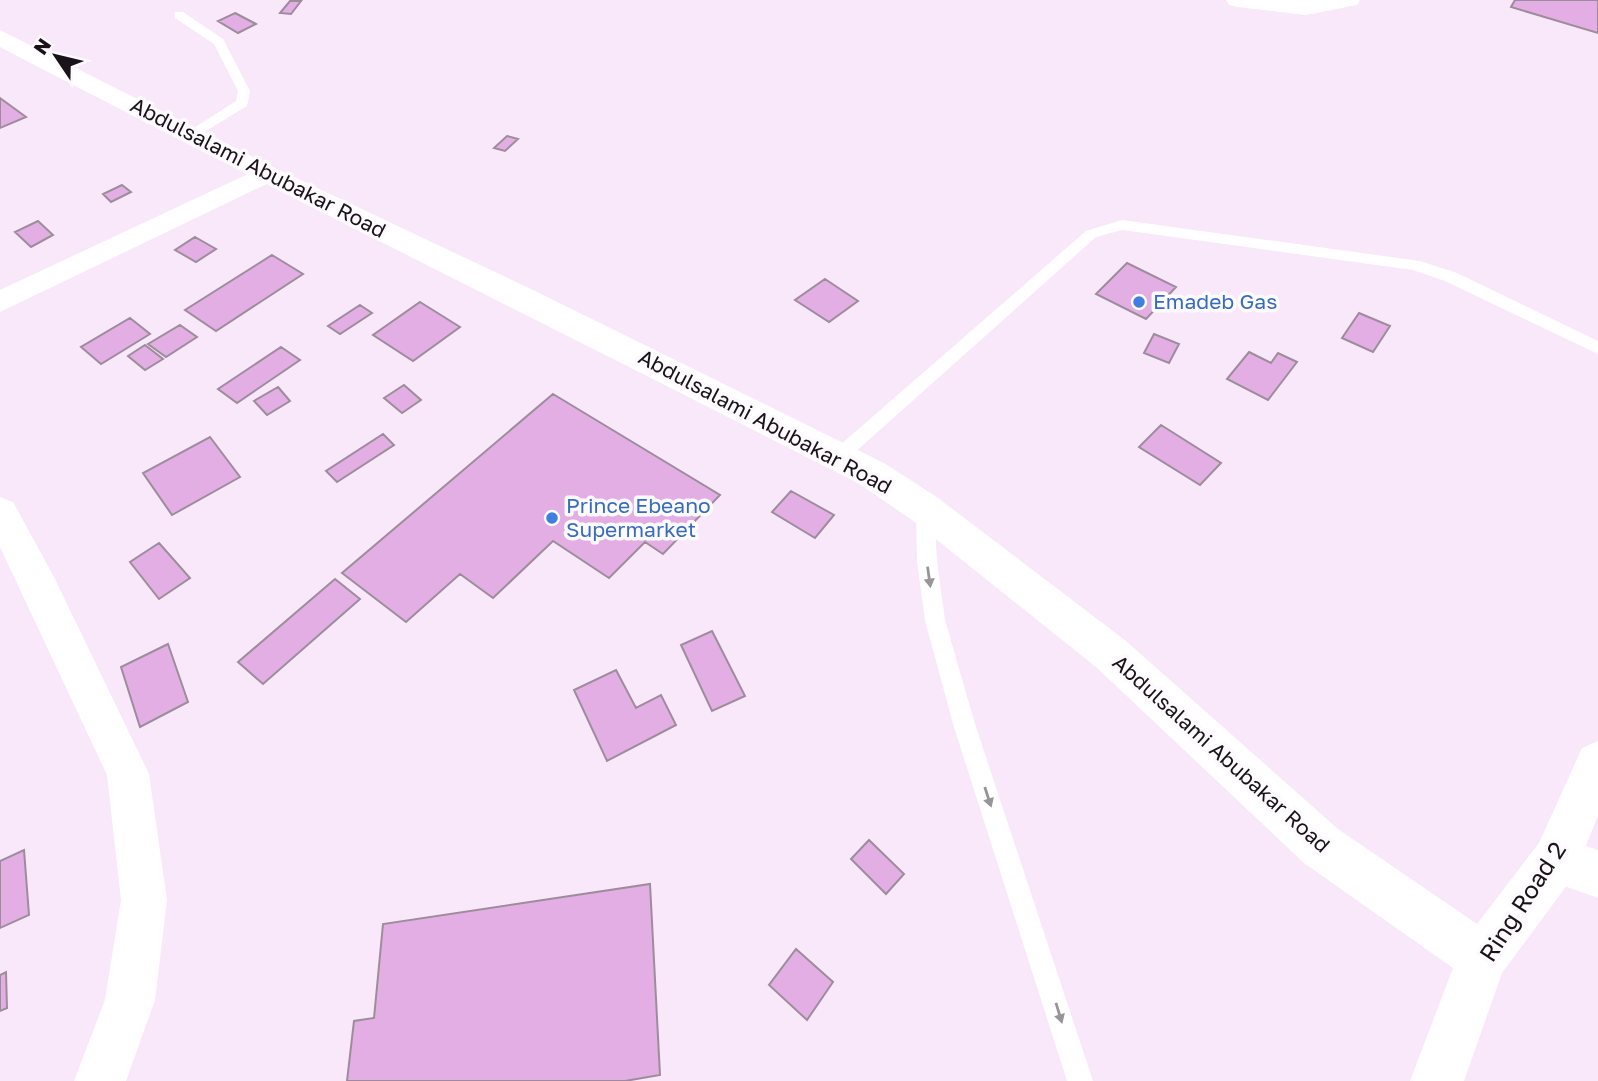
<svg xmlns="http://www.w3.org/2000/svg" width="1598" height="1081" font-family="'Golos Text',sans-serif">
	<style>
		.building { fill: #e3aee3; stroke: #9d8d9c; stroke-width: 2 }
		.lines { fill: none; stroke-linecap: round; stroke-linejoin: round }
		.lane { fill: #fff; fill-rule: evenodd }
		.street { fill: #fff; fill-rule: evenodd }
		.secondary { fill: #fff; fill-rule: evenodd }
		.primary { fill: #fff; fill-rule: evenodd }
		.oneway { fill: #989598 }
		.shop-dot { fill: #3f7fe0; stroke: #fdfafd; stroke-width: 2.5 }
		.labels { text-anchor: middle; stroke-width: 7; stroke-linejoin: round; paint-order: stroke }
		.street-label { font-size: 21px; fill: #191319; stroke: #fdfafd }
		.shop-label { font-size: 21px; fill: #366cbe; stroke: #fdfafd; text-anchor: start }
		.near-street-label { font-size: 24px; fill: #191319; stroke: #fdfafd }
	</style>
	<rect width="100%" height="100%" fill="#f8e8f9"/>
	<!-- building -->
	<path class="building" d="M1515,0H1598V33L1511,7Z
		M290,1H301L291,14L280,13Z
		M235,13L256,24L238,33L218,21Z
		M0,98L26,117L0,128Z
		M507,136L518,139L505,151L494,148Z
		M122,185L131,192L111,202L103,194Z
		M38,221L53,235L31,247L15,232Z
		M195,237L216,249L196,262L175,250Z
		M272,255L303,274L216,331L185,310Z
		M1127,263L1176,287L1146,319L1096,294Z
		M825,279L858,301L829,322L795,300Z
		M420,302L460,327L413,361L373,335Z
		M360,305L372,313L340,334L328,326Z
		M1359,313L1390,326L1373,352L1342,338Z
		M130,318L150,334L101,364L81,347Z
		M180,325L197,337L166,357L148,344Z
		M1154,334L1179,344L1169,363L1144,353Z
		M145,345L163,359L145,370L128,356Z
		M281,347L300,360L237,403L218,389Z
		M1249,352L1271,363L1278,353L1297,362L1268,400L1227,379Z
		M404,385L421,400L402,413L384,398Z
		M278,387L290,401L267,415L254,401Z
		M553,394L720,495L663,554L645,542L609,578L553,541L493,598L460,574L406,622L342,573Z
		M1161,425L1221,463L1200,485L1139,447Z
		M383,434L394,445L337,482L326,471Z
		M210,437L240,477L172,515L143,473Z
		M791,491L834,515L815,538L772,512Z
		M159,543L190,578L159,599L130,562Z
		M335,579L360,599L263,684L238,662Z
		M712,631L745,696L712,711L681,645Z
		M168,644L188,702L140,727L121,667Z
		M616,670L636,708L661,695L676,725L607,761L574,690Z
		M869,840L904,874L886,894L851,859Z
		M24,850L29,915L0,928V861Z
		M650,884L660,1075L625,1081H347L354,1021L374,1018L383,924Z
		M796,949L833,982L807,1020L769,985Z
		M6,972L7,1008L0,1011V975Z"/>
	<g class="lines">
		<!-- lane -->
		<path class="lane" d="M175,12H183L223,39L250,91L247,106L191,140L184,136L186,133L236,101L238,91L214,44L175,18Z
			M1122,220L1420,261L1457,273L1598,341V354L1445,281L1413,270L1122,230L1096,237L844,462H832L829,457L832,452L1086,231Z
			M925,501L932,504L934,509L937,562L945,620L975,724L1093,1081H1067L953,724L925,620L917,562L916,509L918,504Z"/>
		<!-- street -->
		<path class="street" d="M1226,0H1360L1357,5L1306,15L1237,7L1229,5Z
			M265,166L275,168L278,174L275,180L0,312V290Z
			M0,497L13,502L53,575L149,774L167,900L155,1000L126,1081H74L105,1000L121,900L107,775L0,547Z"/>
		<!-- secondary -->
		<path class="secondary" d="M1556,836L1598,850V898L1539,877L1532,860L1539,843Z"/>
		<!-- primary -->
		<path class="primary" d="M0,30L275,168L533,290L884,463L938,498L1126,641L1338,829L1477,924L1539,843L1582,748L1598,741V816L1573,877L1502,973L1464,1081H1410L1453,968L1304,863L1096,667L912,520L858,483C572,337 284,195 0,47Z"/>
	</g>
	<!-- one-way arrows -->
	<defs><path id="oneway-solid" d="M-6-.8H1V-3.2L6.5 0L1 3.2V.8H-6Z" transform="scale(1.75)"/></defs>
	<g class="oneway">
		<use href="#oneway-solid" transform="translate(929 577) rotate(82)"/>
		<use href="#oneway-solid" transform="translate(988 797) rotate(72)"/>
		<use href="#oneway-solid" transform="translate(1059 1013) rotate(73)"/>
	</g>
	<!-- markers -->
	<g class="shop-dot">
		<circle cx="1139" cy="302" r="7"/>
		<circle cx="552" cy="518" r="7"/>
	</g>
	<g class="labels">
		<!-- street labels -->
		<g class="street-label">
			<text transform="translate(258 168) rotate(27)" y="7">Abdulsalami Abubakar Road</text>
			<text transform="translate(765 422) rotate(28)" y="7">Abdulsalami Abubakar Road</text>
			<text transform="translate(1221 754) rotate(42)" y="7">Abdulsalami Abubakar Road</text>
		</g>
		<!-- shop labels -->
		<g class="shop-label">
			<text x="1153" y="309">Emadeb Gas</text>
			<text x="566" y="513">Prince Ebeano<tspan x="566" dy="24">Supermarket</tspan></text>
		</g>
		<!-- near-street labels -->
		<g class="near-street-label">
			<text transform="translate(1523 902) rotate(-57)" y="8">Ring Road 2</text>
		</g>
	</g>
	<!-- north arrow -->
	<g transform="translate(56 56) rotate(305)" stroke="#fdfafd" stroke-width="5" paint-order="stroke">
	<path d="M0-5L12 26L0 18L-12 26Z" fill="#191319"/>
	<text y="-10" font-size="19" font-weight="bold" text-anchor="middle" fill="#191319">N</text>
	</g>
</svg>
